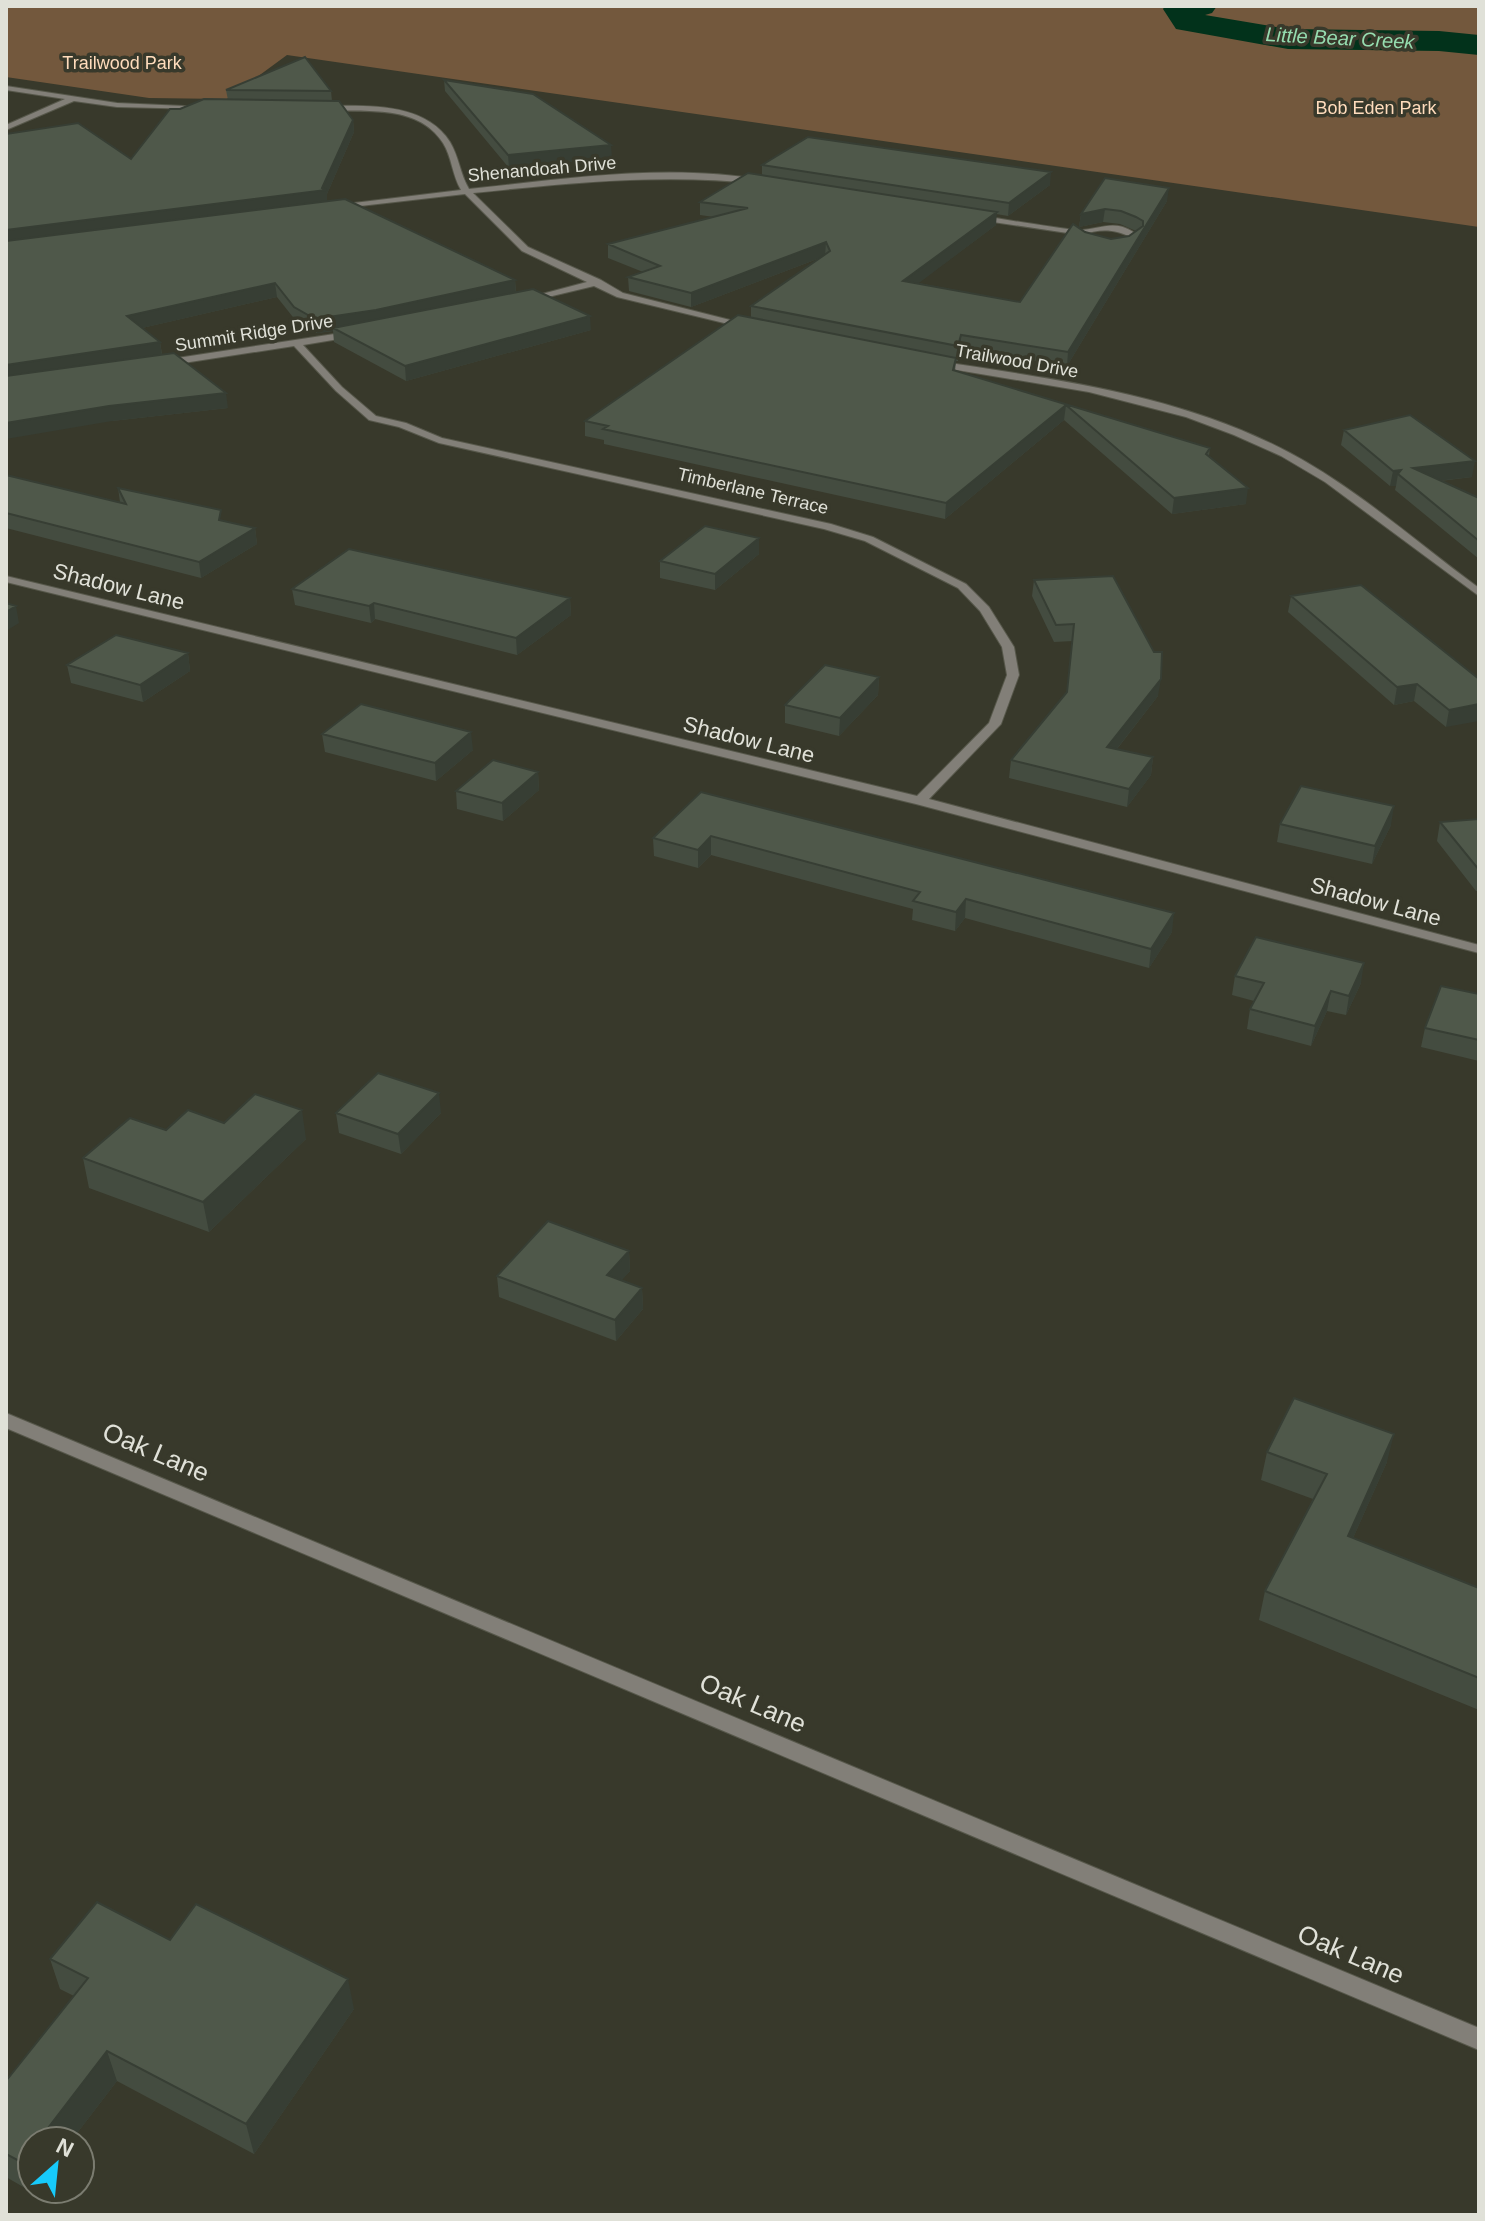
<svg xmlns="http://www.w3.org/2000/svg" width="1485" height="2221" font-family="Helvetica,sans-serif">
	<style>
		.green { fill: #73583d }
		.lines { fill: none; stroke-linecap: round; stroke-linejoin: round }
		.river { fill: #02321b; fill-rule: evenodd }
		.street-casing { stroke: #56574a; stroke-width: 2 }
		.street { fill: #827f78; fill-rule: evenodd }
		.wall { fill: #444c40 }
		.shaded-wall { fill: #373e34 }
		.building { fill: #4f584a; stroke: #373e34; stroke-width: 2 }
		.labels { text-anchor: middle; stroke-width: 7; stroke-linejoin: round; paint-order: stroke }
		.far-park-label { font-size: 18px; fill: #ffdcbc; stroke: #38392b }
		.far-street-label { font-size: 18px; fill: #e0e1d8; stroke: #38392b }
		.far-water-label { font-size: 20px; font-style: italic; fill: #95dcaf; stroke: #38392b }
		.street-label { font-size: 22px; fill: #e0e1d8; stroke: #38392b }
		.near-street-label { font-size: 26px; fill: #e0e1d8; stroke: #38392b }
	</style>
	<rect width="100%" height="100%" fill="#38392b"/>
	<!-- green -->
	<path class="green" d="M6,6H1479V227L287,55L227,99L149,98L6,77Z"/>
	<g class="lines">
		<!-- river -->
		<path class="river" d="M1165,6H1217L1212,13L1205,15L1288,29L1439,31L1479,35V55L1439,51L1288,49L1176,29L1163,9Z"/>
		<!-- street casing -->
		<g class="street-casing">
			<path id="street" d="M6,86L117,103L207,107L203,109L117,107L74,101L6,130V125L65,99L6,90Z
				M322,106C365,106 424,101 450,142C459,157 460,174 469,189C564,179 667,163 763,180L760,184C664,173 568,183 473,193L528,247L601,280L623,293L754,326L749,329L617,297L594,286L523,303V299L587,282L522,251L465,194L334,209L337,205L461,190C452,175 452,157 443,143C417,102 360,113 319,110Z
				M976,215C1009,220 1042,226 1075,230C1099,232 1114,215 1140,237L1138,243L1123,248L1119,245L1132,238C1114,228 1099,229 1081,235L973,219Z
				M354,331L359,334L357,336L303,345L342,387L376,416L406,423L442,438L831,524L873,537L966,584L989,607L1014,647L1019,675L1001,724L929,799L1479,945V953L916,804L6,582V576L917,796L989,723L1007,675L1002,647L980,611L958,588L865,541L824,529L439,443L399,427L369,420L336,391L294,346L164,366L159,363L164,360Z
				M936,361C1055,379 1182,395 1290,453C1359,490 1416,542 1479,588V596L1325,482L1281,456L1234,435L1186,417L1089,392L933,366L931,364Z
				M6,1413L1479,2028V2050L6,1428Z"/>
		</g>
		<!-- street -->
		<use href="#street" class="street"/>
	</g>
	<!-- wall -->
	<path class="wall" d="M444,80L612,158L509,168L445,91Z
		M226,90L331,91L332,101L353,120L354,132L327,194V201L515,280L516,292L591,330L406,381L334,342L333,331L317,333L296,321L277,297L142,328L160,342L162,354L228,408L112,421L131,159L180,109L228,100Z
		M762,165L1050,185L1008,216L996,214V225L918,283L1020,302L1085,232L1111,239L1129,236L1136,231L1120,224L1103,222L1079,227L1081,214L1105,178L1167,201L1067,366L960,349L958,361H956L955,371L1210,448L1209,456L1246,504L1172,514L1064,420L945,519L604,444V440L585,436V421L751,318V306L820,258L691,307L629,291L628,277L643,272L608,258V244L714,217L700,215V202L762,175Z
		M1344,430L1472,477L1440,481L1479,498V559L1395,490L1396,486H1390L1341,445Z
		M6,475L120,502L118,488L223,521L255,528L257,544L201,578L6,528Z
		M759,538V554L715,590L660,578V561Z
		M1034,580L1158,696L1117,749L1153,757L1151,775L1127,807L1009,778L1011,760L1067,692L1073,641L1054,642L1032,596Z
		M292,589L570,598L571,615L517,655L375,619L371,623L295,605Z
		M1291,596L1479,679L1446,727L1414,701L1394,705L1288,612Z
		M188,653L190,671L143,702L71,683L67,665Z
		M879,677L878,695L839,736L785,723V705Z
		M322,734L473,750L436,781L325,752Z
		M538,772L539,790L503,821L457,809L456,791Z
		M701,792L1172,932L1149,968L965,918L955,931L912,920L913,909L711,855L698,868L654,856L653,838Z
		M1479,819V891H1476L1437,841L1440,822Z
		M1280,824L1391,825L1372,864L1277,842Z
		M1235,976L1361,983L1346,1015L1327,1011L1311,1046L1247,1029L1250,1009L1254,1001L1232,995Z
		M1479,994V1061L1421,1047L1425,1028Z
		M336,1113H441L401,1154L339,1133Z
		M224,1123L306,1139L209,1232L89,1188L83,1158L166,1130Z
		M629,1251L630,1271L621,1280L642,1288L643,1309L616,1341L499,1297L497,1276Z
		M1267,1452L1387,1462L1353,1538L1479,1588V1710L1259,1620L1265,1591L1313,1499L1261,1480Z
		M170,1940L354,2009L254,2154L117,2081L71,2141H32V2192L6,2177V2081L74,1996L60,1989L50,1959Z"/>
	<!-- shaded-wall -->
	<path class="shaded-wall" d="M353,120L354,132L327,194V203L6,244V230L322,188Z
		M611,145L612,158L509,168L508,155Z
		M1051,172L1050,185L1008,216L1009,203Z
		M1169,188L1167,201L1067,366L1068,352Z
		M1105,209L1103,222L1079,227L1081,214Z
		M997,212L996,225L903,295V281Z
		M826,242L825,256L691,307V293Z
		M515,280L516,294L333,328V331L317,333L315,319Z
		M275,283L277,297L129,331L127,316Z
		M590,316L591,330L406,381L405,366Z
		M961,335L960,349L958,361V346Z
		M160,342L162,356L6,380V365Z
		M226,393L228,408L112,421L6,439V423L109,406Z
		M1066,405L1064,420L945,519L946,503Z
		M1475,461L1472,477L1410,484L1413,468Z
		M1401,470L1398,474L1396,486H1390L1393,471Z
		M1248,488L1246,504L1172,514L1174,498Z
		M255,528L257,544L201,578L199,562Z
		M759,538V554L715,590V574Z
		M570,598L571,615L517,655L516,638Z
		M374,603L375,619L371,623L369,606Z
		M16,606L19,623L6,631V612Z
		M188,653L190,671L143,702L140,685Z
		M879,677L878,695L839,736L840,718Z
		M1161,679L1158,696L1105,764L1107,747Z
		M1417,684L1414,701L1394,705L1397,687Z
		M1479,704V721L1446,727L1449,710Z
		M471,732L473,750L436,781L435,763Z
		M1153,757L1151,775L1127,807L1129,789Z
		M538,772L539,790L503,821L502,803Z
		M1394,806L1391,825L1372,864L1375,846Z
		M711,836V855L698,868V850Z
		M966,899L965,918L955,931L956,912Z
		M1174,913L1172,932L1149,968L1151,949Z
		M1364,963L1361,983L1346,1015L1349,996Z
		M1331,991L1327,1011L1311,1046L1315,1026Z
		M439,1093L441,1113L401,1154L398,1134Z
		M302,1110L306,1139L209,1232L203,1202Z
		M629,1251L630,1271L608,1296L607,1275Z
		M642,1288L643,1309L616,1341L615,1320Z
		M1394,1434L1387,1462L1341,1565L1348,1536Z
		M348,1979L354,2009L254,2154L246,2124Z
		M107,2051L117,2081L71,2141H38Z
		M32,2148V2189H34L32,2192L21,2162Z"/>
	<!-- building -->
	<path class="building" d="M305,57L331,91L226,90Z
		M444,80L533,94L611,145L508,155Z
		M204,99L339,101L353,120L322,188L326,190L6,230V134L78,123L131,159L170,109H180Z
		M808,137L1051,172L1009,203L762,165Z
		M748,173L997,212L903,281L1020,302L1073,224L1085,232L1111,239L1129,236L1143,226V221L1136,217L1121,211L1105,209L1081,214L1105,178L1169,188L1068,352L961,335L958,346L751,306L830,251L826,242L691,293L628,277L660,266L608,244L748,208L700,202Z
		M345,199L515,280L376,310L315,319L294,307L275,283L127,316L160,342L6,365V241Z
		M533,289L590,316L405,366L333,328Z
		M738,315L956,358L953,370L1210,448L1206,454L1248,488L1174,498L1066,405L946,503L603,429L608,426L585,421Z
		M174,353L226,393L109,406L6,423V376Z
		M1410,415L1475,461L1413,468L1479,498V541L1398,474L1401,470L1393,471L1344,430Z
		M6,475L126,504L118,488L221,510L219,520L255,528L199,562L6,513Z
		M705,526L759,538L715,574L660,561Z
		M349,549L570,598L516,638L374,603L369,606L292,589Z
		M1113,576L1154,652H1162L1161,679L1107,747L1153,757L1129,789L1011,760L1067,692L1074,624L1056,625L1034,580Z
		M1361,585L1479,679V704L1449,710L1417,684L1397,687L1291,596Z
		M6,603L16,606L6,612Z
		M116,635L188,653L140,685L67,665Z
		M825,665L879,677L840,718L785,705Z
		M361,704L471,732L435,763L322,734Z
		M493,760L538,772L502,803L456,791Z
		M1301,786L1394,806L1375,846L1280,824Z
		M701,792L1174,913L1151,949L966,899L956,912L913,901L920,892L711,836L698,850L653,838Z
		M1479,819V870L1440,822Z
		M1256,937L1364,963L1349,996L1331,991L1315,1026L1250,1009L1264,983L1235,976Z
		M1441,986L1479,994V1040L1425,1028Z
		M378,1073L439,1093L398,1134L336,1113Z
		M255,1094L302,1110L203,1202L83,1158L130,1118L166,1130L188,1110L224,1123Z
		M548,1221L629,1251L607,1275L642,1288L615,1320L497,1276Z
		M1294,1398L1394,1434L1348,1536L1479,1588V1678L1265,1591L1327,1474L1267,1452Z
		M97,1902L170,1940L196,1904L348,1979L246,2124L107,2051L38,2141H32V2148L21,2162L6,2154V2081L88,1978L50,1959Z"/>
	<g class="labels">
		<!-- far-park labels -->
		<g class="far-park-label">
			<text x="122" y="69">Trailwood Park</text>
			<text x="1376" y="114">Bob Eden Park</text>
		</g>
		<!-- far-street labels -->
		<g class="far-street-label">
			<text transform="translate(542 169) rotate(-5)" y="6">Shenandoah Drive</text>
			<text transform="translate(254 333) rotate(-9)" y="6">Summit Ridge Drive</text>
			<text transform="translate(1017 361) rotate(10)" y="6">Trailwood Drive</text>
			<text transform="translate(753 491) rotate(13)" y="6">Timberlane Terrace</text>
		</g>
		<!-- far-water labels -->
		<g class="far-water-label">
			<text transform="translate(1340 38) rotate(3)" y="7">Little Bear Creek</text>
		</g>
		<!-- street labels -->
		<g class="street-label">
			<text transform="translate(119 586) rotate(14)" y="8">Shadow Lane</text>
			<text transform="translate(749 739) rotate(14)" y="8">Shadow Lane</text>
			<text transform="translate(1376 901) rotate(15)" y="8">Shadow Lane</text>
		</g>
		<!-- near-street labels -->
		<g class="near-street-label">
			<text transform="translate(156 1452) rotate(23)" y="9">Oak Lane</text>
			<text transform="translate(753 1703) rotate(23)" y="9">Oak Lane</text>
			<text transform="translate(1351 1954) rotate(23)" y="9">Oak Lane</text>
		</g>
	</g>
	<!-- border -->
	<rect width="1485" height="2221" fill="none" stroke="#e0e1d8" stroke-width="16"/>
	<!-- north arrow -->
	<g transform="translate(56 2165) rotate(27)"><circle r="38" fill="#38392b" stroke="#7b7c70" stroke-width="2"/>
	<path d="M0-6L14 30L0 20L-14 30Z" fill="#17cafb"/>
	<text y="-12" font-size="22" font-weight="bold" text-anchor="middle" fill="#e0e1d8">N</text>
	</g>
</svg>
